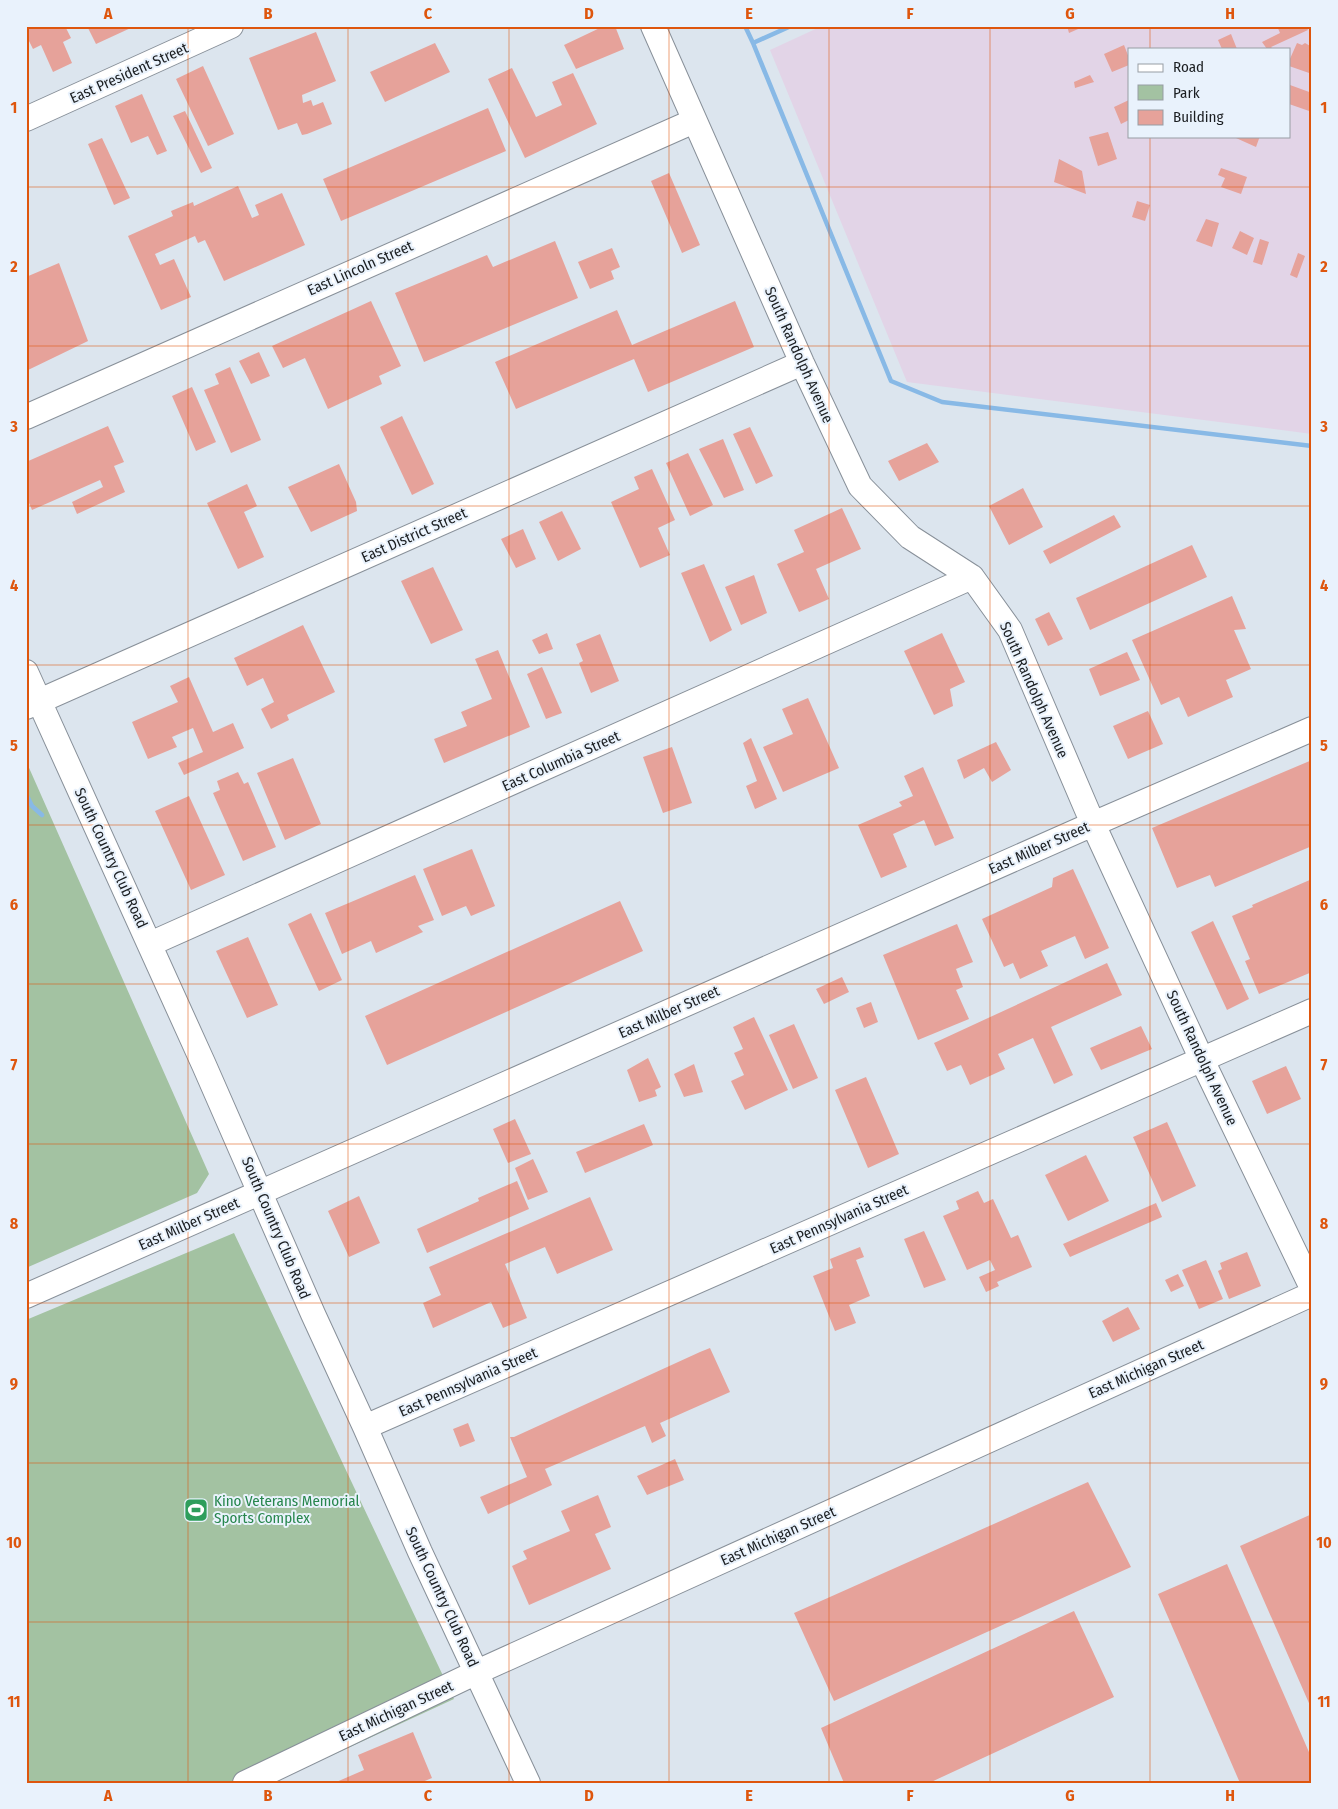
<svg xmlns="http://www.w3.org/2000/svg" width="1338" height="1809" font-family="'Fira Sans Condensed',sans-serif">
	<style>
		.commercial { fill: #e2d4e7; fill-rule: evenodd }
		.green { fill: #a3c2a2 }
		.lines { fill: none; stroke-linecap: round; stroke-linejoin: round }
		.stream { stroke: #88b9e6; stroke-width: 4.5 }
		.building { fill: #e6a29a }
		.minor-casing { stroke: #889099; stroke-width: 26 }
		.minor { stroke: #fff; stroke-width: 24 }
		.grid { fill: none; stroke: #de560d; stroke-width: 1; stroke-opacity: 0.55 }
		.labels { text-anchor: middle; stroke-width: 4; stroke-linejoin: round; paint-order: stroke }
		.street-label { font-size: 15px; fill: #1b1e21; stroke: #e9f2fc }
		.leisure-label { font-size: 15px; fill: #27864d; stroke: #e9f2fc; text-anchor: start }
		.neatline { fill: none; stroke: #de560d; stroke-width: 2 }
		.grid-label { font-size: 16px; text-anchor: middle; font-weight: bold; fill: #de560d }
	</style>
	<rect width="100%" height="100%" fill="#dce5ee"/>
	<!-- commercial -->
	<path class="commercial" d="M822,26H1312V434L907,382L770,50ZM1129,49H1289V136H1129Z"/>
	<!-- green -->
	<path class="green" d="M26,761L209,1174L197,1193L26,1268Z
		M234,1233L454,1699L272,1783H26V1320Z"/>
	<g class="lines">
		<!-- stream -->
		<path class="stream" d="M745,26L753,43L791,26
			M753,43L891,381L942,402L1312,446
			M26,794L32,806L42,815"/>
	</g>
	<!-- building -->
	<path class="building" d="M26,26H65L71,38L63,42L72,63L53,72L41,45L33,49L26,35Z
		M87,26H135L96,44Z
		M604,26H615L624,49L576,69L564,45Z
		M1067,26H1085L1069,33Z
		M1277,26H1306L1308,30L1271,47L1273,49H1267L1262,42L1280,33Z
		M316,32L336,81L302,95L303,103L311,100L313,106L323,102L332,124L307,134L302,135L297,123L278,130L249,58Z
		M1231,34L1237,49H1222L1218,40Z
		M435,43L450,72L385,102L370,72Z
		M1297,43L1302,45L1305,43L1312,47V74L1289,66V61Z
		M1124,45L1129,58V65L1112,72L1104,54Z
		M203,66L234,134L208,146L176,79Z
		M512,68L536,117L562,105L552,82L573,73L597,124L525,158L488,79Z
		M1090,75L1094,82L1075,88L1074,82Z
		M1290,85L1312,93V112L1289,104Z
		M142,94L167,151L157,155L148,136L131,143L115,106Z
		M1129,100V120L1121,124L1114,107Z
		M488,108L506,151L341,221L323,179Z
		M185,111L212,168L201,173L173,116Z
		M1108,132L1117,159L1098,166L1089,137Z
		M1237,136H1260L1256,147L1236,138Z
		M102,138L130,198L114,205L88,144Z
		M1059,159L1082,171L1086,194L1054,182Z
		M1221,168L1247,177L1241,194L1221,187L1225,178L1218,175Z
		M669,173L700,245L682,253L651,181Z
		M238,186L252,218L259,215L255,205L282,193L305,245L224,281L205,240L198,243L195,236L155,254L160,265L174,259L191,297L161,310L128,236L173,216L171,211L193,202L194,206Z
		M1137,201L1150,205L1145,221L1132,217Z
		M1206,219L1219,223L1212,247L1196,241Z
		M1240,231L1254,238L1247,255L1232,248Z
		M1260,239L1269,242L1262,265L1253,262Z
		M555,241L578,298L424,362L395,293L487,255L493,267Z
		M612,248L620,267L611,271L614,279L590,289L578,262Z
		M1298,253L1305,256L1297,278L1290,275Z
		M59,263L88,341L26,371V277Z
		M371,301L401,366L379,376L382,384L328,409L305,358L283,368L272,346Z
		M735,301L754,347L648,392L634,359L516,409L495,362L617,310L632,345Z
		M259,352L270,376L251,384L239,361Z
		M230,367L261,440L231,453L204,390L219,384L215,374Z
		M192,387L216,442L196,451L172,396Z
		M402,416L434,484L412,495L380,427Z
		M108,426L124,462L114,466L125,492L77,514L72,502L103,487L100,480L32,510L26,496V462Z
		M750,427L773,476L756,484L733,434Z
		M723,439L744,490L724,498L699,449Z
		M927,443L939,462L899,481L888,461Z
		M688,453L713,505L690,516L666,463Z
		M339,464L356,502L357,511L311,532L288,487Z
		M652,469L675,520L658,528L670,555L640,568L611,502L639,489L634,477Z
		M247,484L257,506L244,512L264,557L238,569L207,503Z
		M1023,488L1043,527L1009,545L989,506Z
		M842,508L861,549L816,569L829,599L799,612L777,564L804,552L794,530Z
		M562,511L581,549L558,561L539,522Z
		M1114,515L1121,527L1050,564L1043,551Z
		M523,529L536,559L516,568L501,539Z
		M1192,545L1207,577L1090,630L1076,598Z
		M704,564L732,630L710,642L681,573Z
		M433,567L463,630L431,644L401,581Z
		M754,575L767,613L741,625L725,587Z
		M1232,596L1246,629L1234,630L1251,669L1226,680L1233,697L1188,717L1179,697L1161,705L1132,640Z
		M1049,612L1063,639L1048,646L1035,619Z
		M303,625L335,692L287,715L289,720L271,729L261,709L274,702L263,678L247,686L234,658Z
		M547,633L553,649L539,654L532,640Z
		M942,633L965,682L950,689L953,706L934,715L904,651Z
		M600,634L619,681L591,693L579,663L583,661L576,644Z
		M498,650L530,727L444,763L434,739L467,726L461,712L492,699L475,659Z
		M1127,652L1140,680L1100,696L1089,669Z
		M542,667L562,713L546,719L527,674Z
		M189,677L213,732L233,723L244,748L184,775L178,763L203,752L193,728L172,737L177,747L148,759L132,722L178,702L170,686Z
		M808,698L839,768L783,792L763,747L793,734L782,709Z
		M1148,711L1163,744L1128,759L1113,726Z
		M751,738L777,799L755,809L746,786L757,781L743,743Z
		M996,742L1011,770L992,782L984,768L964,779L957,760Z
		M672,747L692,803L663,813L643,757Z
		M293,758L321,824L285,840L257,773Z
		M1312,760V846L1215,887L1210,875L1177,888L1152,828Z
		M923,767L954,838L935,846L924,820L893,834L907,867L881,878L858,825L902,806L899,802L913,796L904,776Z
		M238,772L244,784L248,782L276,847L243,861L213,793L220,790L217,781Z
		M189,796L225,875L191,890L155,811Z
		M472,849L495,906L471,916L466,906L442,916L423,869Z
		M1073,869L1109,948L1085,959L1075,936L1041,951L1048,966L1020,979L1013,963L1004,967L982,919L1052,887L1053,878Z
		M415,875L434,920L418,926L423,932L376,953L371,941L342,954L325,913Z
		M1312,879V972L1259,994L1245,961L1250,959L1232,916L1253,907L1252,905Z
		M620,901L643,951L387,1065L365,1016Z
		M311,913L342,980L319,991L288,924Z
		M1213,921L1249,999L1227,1010L1191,932Z
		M957,924L973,962L956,969L963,987L956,990L969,1019L918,1040L883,955Z
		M248,937L278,1005L247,1018L216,951Z
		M1107,963L1122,995L1051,1027L1073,1075L1054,1084L1033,1038L998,1054L1005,1069L970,1085L961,1065L947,1071L934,1043Z
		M842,977L849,992L824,1004L816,989Z
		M871,1002L878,1022L864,1028L856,1008Z
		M754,1017L788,1090L745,1110L731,1081L744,1075L734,1053L743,1049L733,1027Z
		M794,1024L818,1078L793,1089L769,1035Z
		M1141,1026L1152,1049L1101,1070L1090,1048Z
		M648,1058L661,1087L655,1090L657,1096L639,1102L627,1070Z
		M694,1064L703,1092L684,1097L674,1074Z
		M1286,1066L1301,1099L1267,1114L1252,1081Z
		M866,1077L899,1154L868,1168L835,1090Z
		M515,1119L531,1154L508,1163L493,1129Z
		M1167,1122L1196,1186L1162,1202L1133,1137Z
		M644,1124L653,1145L585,1173L576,1152Z
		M1086,1155L1109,1201L1068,1221L1045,1175Z
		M533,1159L548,1192L528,1200L515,1168Z
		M517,1181L529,1209L427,1253L417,1229L479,1201L478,1198Z
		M978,1191L984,1203L993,1199L1011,1238L1018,1235L1032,1267L997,1282L999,1286L986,1292L979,1277L995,1270L990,1260L967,1270L943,1216L959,1209L956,1201Z
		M359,1196L380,1243L349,1257L328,1211Z
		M590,1197L613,1250L557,1274L545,1247L505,1264L527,1318L503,1328L491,1302L433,1328L423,1303L441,1295L429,1267Z
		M1156,1203L1162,1217L1070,1257L1063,1244Z
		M924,1231L946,1280L924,1288L904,1239Z
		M860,1247L864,1257L856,1260L870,1296L849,1305L856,1323L835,1331L813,1276L833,1268L830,1259Z
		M1247,1252L1261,1286L1229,1299L1218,1271L1222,1269L1220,1263Z
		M1206,1260L1223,1299L1199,1309L1182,1270Z
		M1178,1274L1184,1286L1171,1292L1165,1280Z
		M1128,1307L1140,1329L1113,1342L1102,1321Z
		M710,1348L730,1392L660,1423L666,1436L652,1443L645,1426L545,1469L552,1485L488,1514L480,1497L527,1477L510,1437H514L700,1352Z
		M468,1423L475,1441L460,1447L453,1429Z
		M675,1459L684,1480L647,1495L637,1476Z
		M1088,1482L1131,1567L834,1701L794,1613Z
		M598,1495L611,1527L595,1534L611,1569L529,1605L512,1566L527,1559L523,1551L570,1531L561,1511Z
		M1312,1514V1710L1240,1546Z
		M1227,1564L1312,1759V1783H1240L1158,1594Z
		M1074,1611L1114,1697L929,1783H844L821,1728Z
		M413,1732L432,1778L420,1783H334L364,1770L358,1755Z"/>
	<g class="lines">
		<!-- minor casing -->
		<g class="minor-casing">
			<path id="minor" d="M653,26L802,363L860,486L910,537L972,577L1010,630L1093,824L1202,1060L1312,1288
				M26,119L231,26
				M26,417L694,121
				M26,672L204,1065L313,1314L365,1427L420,1552L528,1783
				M26,707L802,363
				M150,944L972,577
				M26,1296L1093,824L1312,729
				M365,1427L1312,1011
				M245,1783L477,1672L1312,1294"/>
		</g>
		<!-- minor -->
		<use href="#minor" class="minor"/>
	</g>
	<!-- grid -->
	<path class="grid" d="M188,26V1783M348,26V1783M509,26V1783M669,26V1783M829,26V1783M990,26V1783M1150,26V49M1150,136V1783M26,187H1312M26,346H1312M26,506H1312M26,665H1312M26,825H1312M26,984H1312M26,1144H1312M26,1303H1312M26,1463H1312M26,1622H1312"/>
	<!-- icons -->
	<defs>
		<g id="stadium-square" transform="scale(1.25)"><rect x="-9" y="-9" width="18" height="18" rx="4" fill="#2e9e5b" stroke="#e9f2fc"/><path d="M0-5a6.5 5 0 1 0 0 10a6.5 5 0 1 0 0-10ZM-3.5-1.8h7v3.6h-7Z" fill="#fff"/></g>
	</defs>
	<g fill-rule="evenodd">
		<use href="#stadium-square" x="196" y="1510"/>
	</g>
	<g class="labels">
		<!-- street labels -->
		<g class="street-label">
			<text transform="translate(129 73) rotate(-24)" y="5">East President Street</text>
			<text transform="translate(360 268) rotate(-24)" y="5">East Lincoln Street</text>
			<text transform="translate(799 355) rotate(66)" y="5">South Randolph Avenue</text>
			<text transform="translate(414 535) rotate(-24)" y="5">East District Street</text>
			<text transform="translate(1034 690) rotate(66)" y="5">South Randolph Avenue</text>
			<text transform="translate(561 761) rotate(-24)" y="5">East Columbia Street</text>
			<text transform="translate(1039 848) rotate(-24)" y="5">East Milber Street</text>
			<text transform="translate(111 858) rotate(65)" y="5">South Country Club Road</text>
			<text transform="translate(669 1012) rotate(-24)" y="5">East Milber Street</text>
			<text transform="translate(1202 1058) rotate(65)" y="5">South Randolph Avenue</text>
			<text transform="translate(839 1219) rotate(-24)" y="5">East Pennsylvania Street</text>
			<text transform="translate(189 1224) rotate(-24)" y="5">East Milber Street</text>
			<text transform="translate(276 1228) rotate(67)" y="5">South Country Club Road</text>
			<text transform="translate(1146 1369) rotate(-24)" y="5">East Michigan Street</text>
			<text transform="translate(468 1382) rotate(-24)" y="5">East Pennsylvania Street</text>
			<text transform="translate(778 1536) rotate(-24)" y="5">East Michigan Street</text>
			<text transform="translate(442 1597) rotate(65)" y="5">South Country Club Road</text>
			<text transform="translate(396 1711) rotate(-25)" y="5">East Michigan Street</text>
		</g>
		<!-- leisure labels -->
		<g class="leisure-label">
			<text x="214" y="1506">Kino Veterans Memorial<tspan x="214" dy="17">Sports Complex</tspan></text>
		</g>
	</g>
	<!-- border -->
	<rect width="1338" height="1809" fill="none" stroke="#e9f2fc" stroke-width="55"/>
	<!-- legend -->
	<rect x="1128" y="48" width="162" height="90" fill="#e9f2fc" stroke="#979da4"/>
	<rect x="1138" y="64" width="25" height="8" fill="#ffffff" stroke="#979da4"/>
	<text x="1173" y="72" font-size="15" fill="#1b1e21">Road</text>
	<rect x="1138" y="85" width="25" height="15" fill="#a3c2a2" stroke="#979da4"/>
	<text x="1173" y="98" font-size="15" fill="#1b1e21">Park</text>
	<rect x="1138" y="110" width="25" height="15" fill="#e6a29a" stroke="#979da4"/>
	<text x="1173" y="122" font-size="15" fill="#1b1e21">Building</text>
	<rect x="28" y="28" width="1282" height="1754" class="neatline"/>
	<g class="grid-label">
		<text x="108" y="19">A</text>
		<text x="268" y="19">B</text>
		<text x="428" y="19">C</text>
		<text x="589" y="19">D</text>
		<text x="749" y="19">E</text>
		<text x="910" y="19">F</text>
		<text x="1070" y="19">G</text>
		<text x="1230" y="19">H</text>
		<text x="14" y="113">1</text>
		<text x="1324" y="113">1</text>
		<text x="14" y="272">2</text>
		<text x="1324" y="272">2</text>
		<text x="14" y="432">3</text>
		<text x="1324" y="432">3</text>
		<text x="14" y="591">4</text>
		<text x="1324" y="591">4</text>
		<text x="14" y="751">5</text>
		<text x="1324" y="751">5</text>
		<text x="14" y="910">6</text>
		<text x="1324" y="910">6</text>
		<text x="14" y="1070">7</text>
		<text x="1324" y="1070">7</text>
		<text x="14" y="1229">8</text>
		<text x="1324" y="1229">8</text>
		<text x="14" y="1389">9</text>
		<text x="1324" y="1389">9</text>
		<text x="14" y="1548">10</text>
		<text x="1324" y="1548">10</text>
		<text x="14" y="1707">11</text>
		<text x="1324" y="1707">11</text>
		<text x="108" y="1801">A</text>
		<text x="268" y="1801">B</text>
		<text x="428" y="1801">C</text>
		<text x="589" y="1801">D</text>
		<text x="749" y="1801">E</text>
		<text x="910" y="1801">F</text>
		<text x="1070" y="1801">G</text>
		<text x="1230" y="1801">H</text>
	</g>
</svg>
